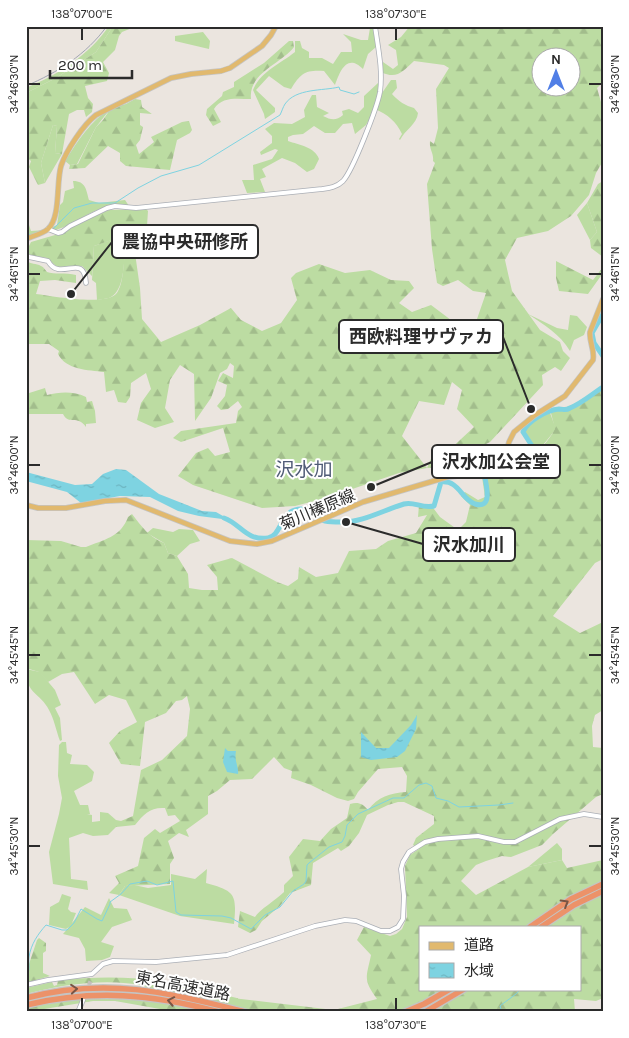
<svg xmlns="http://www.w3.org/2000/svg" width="629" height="1038" font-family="Karla,'Noto Sans JP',sans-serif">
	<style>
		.grass { fill: #bcdca2 }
		.forest { fill: url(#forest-firs); fill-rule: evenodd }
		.water { fill: url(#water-ripples) }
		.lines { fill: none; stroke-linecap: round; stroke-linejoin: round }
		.stream { stroke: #7ed3e1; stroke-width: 1 }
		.river { stroke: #7ed3e1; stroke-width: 5 }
		.minor-tunnel { stroke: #c5c0bb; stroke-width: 4; stroke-dasharray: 4 2; stroke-linecap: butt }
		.minor-casing { stroke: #abafb6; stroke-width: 5.5 }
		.major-casing { stroke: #c4c4c4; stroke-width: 6 }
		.highway-casing { stroke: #c4c4c4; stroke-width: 8 }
		.minor { stroke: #fff; stroke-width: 4 }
		.major { stroke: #e1b96e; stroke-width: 4.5 }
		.highway { stroke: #ec9269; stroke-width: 5.5 }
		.rail { stroke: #a2a7b3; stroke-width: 1 }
		.oneway { stroke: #785444 }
		.ticks { fill: none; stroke: #2b2b2b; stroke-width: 2 }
		.labels { text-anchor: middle; stroke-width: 4; stroke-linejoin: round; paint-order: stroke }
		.street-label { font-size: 16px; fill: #2b2b2b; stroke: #fff }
		.quarter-label { font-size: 19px; fill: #505c77; stroke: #fff }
		.leader { fill: none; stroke: #2b2b2b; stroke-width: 2 }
		.callout-dot { fill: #2b2b2b; stroke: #fff; stroke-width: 2 }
		.callout { fill: #fff; stroke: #2b2b2b; stroke-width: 2 }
		.callout-label { font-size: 18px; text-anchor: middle; font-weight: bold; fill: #2b2b2b }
		.neatline { fill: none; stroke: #2b2b2b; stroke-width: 2 }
		.ticks-label { font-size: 12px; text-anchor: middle; fill: #2b2b2b }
	</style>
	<defs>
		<pattern id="forest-firs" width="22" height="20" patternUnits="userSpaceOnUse" patternTransform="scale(1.25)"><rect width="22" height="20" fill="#bcdca2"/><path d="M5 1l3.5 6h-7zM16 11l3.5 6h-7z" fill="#a2bd8c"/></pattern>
		<pattern id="water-ripples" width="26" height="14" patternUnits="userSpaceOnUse" patternTransform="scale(1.25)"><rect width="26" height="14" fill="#7ed3e1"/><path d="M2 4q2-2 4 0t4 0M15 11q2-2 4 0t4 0" fill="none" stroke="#6db5c1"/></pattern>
	</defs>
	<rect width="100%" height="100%" fill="#ebe5df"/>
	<!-- grass -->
	<path class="grass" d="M109,26H113L96,52L56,78L26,93V88C59,74 88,56 109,26Z
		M373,26L376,47L368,54L363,69C347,53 340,71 335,85L324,71C305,70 301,73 291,89L284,87L269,76L256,90L275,108V112L265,119L264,114L253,90C260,72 280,64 295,52V41H300L302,48L309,52V58H322L333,64L341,52H352L351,42L343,34L361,40H368L370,28Z
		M203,32L210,41L209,49L175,41V36Z
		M391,80H396L397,88L392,94C398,101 406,106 414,108L418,113C417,124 405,130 400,140L399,139L402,134C396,121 388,115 375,109L366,125L355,134L352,123L343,124L335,133H325L314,126L303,134L293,135L288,137V141C299,145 315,147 319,159L314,169L307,172L295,163L282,158L262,169L266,177L260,179L265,192L247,193L242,180H254L253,165L272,159L278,150L275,149L261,155L260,152L272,143V136L265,129L274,123L292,124L305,117L304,110L312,95H316L317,107L329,113L323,116C331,120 336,121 343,115L342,111L349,109L358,113L364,107V96L378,83L382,93Z
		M111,108L96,127L77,164L70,165L65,161C78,141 90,121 111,108Z
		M53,125L57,126L55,153L62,154L45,183L41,163Z
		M73,181C86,181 86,190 89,200L99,203L125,200L129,206C96,204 90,216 64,227C51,232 39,235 26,237V225H29L31,231L46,230L57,225L60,205L63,202L65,191L74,188Z
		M587,203L597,232L590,240L577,215Z
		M117,238L125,245C124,260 125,292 109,298C106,299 101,299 97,300L96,283L92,280L94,246Z
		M528,314L557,328L568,330L570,315L577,316L587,327L584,335L574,340L570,351C560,334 544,325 528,314Z
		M550,413L556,429L534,456L525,435V429L538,418Z
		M153,528L173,532L179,529L193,530L200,541L190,544L177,556L168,553L164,543L147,533Z
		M26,669L40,672L55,690L61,705L55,708L60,718L62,740L60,741C56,730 54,719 49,710C40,692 26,695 26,669Z
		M62,742H66L67,753L72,755L70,764L87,765L94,772L92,781L74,791L80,805H88L90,814H87L92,815V822L100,821V812L108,813L116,820V827L108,835L93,836L83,833L69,838L71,879L87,881L88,890L53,884L49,852L59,814L62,798L58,776L59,745Z
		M557,843L562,849V860L528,867Z
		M207,869L206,883C235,891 237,894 234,924L180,916L119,895L125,886L134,885L148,888L171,885V874L195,879Z
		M62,894L71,897L68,909L71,912L76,913L72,923L85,907L101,915L109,898L114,908L127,909L132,920L112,927L101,942L114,946L110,957L102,960L86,961L85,949L79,938L63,934L69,927L66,929L49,925L50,907L59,902Z"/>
	<!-- forest -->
	<path class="forest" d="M113,26H137L122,32L119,36L115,50L103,62L109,73L107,81L85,86L88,98L93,104L92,112L86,117L84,110H77L69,114L62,154L55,153L57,126L53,125L41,163L45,183L38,185L29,167L31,161L26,157V93L56,78L96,52Z
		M410,26H603V82L597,88L603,109V161L596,173L589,195L571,216L548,231L517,238L505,260L512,291L540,330L560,342L563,351L570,358L561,371L555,367L542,375L543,385L490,442L474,450L473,455L456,466L427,468L433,454L443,451L446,453L474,427L457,409L462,390L452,382L444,405L419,401L402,436L427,468L399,473L326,498L295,506L262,508L193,485L178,476L196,453L208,448L215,456L230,452L223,428L181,442L173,438L181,431L236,423L238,411L242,407L238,401L228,409L221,410L217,406L225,396L227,385L218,381L223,373L233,378L234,366L230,363L227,369L220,373L211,398L195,421L194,374L180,365L170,380L165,408L174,422L155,428L137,420L141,403L151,389L146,373L131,383L130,397L126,403L118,402L114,390L106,392L104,372C88,370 66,370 58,354L59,351L49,344H26V260C31,265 36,263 41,266C44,267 45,270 47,272C54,275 66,272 76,275V283L55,280L40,281L36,294C53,296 104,306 116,294C124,286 124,257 125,245L115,239L94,246L92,276L82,266L57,267L47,258L29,255V246L31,242L62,233L83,221L109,210L146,209L148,211L147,226L135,253L140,288L142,319L161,342L200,325L231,308L241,320L262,331L281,323L297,300L291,278L296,273L319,264L345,273L370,270L391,280L409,281L414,288L399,303L412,312L431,305L459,326L477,319L486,293L473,291L458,280L443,286L437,283L432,249L427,184L435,163L433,161C434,153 429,150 430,141L434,144L438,128L436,89L449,68L444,65L414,61C403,71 397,80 381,72L383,62L393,69L398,65L396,50L388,45L401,37ZM542,58H572V88H542Z
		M289,41H293L294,47C281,64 248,73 251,99C237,99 222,96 214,109L221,122L213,126L206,115L207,109L222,96L223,92L234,87V82L264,63Z
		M135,99L141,100L142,107L152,114L140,113V125L143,127L140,140L136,145L139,154L154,142L151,137L182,122L189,121L192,130L190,133L177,140L170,170L126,166L120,161V153L108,146L85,168L69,169L70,165L78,164L96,127L103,120L111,108L126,104Z
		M603,181V257L591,248L590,240L597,232L587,203L598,184Z
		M556,261L593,280L603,267V273L588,294L559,291L556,278Z
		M603,387V559L595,563L553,616L580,633L603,622V710L595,715L592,726L593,747L603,748V794L596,797L553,834L542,845L511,857L502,856L486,861L476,865L461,881L476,895L528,867L562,860L567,868L603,860V998L596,1001L574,999L575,1012H177L115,1001H93L26,1012V1007L72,998L123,997L146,986C106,978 65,984 26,994V988L52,982L54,986L57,985L58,980C94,977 130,976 166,982C191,986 216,993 241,999L199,994L334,1010L377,999C363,979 366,979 371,955L357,940L364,927L390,936L396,934L402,929L407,917L405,866L410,855L419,849L413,845L416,838L434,824V816L404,802H398L388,805L367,815L359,833L349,846L341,851L338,848L313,863L311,885L290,893L280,906L262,921L256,930L250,933L238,927L240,911L255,917C259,910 276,900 284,892V885L293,876L289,857L303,839L320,841L331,829L347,818L350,804C358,802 362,803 368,810C378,797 390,793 406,792L407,776L402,767L378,769L358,792L354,799L348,801L337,798L311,785L291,778L292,771L284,768L274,757L252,779L230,780L217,791L208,796V814L186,830L189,837L179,833L168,841L174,858L170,864V884L125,886L119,895L109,893L119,883L115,876L138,866L144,838L155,829L160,833L180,821L175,815L168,816L165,808C150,807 144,814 135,825L116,827V820L121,821L133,816L141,770L162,760L187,736L190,709L187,696L182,700L176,701L166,713L145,722L140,766L121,764L109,743L120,731L137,722L126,700L109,695L95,704L74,672L62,674L48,682L39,672L26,668V540L61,541L81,547H86C103,540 121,537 128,517L132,514C142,527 149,537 164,543L168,553L177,556L188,574L189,588L202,590H218L217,577L207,565L232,558L277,582L288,586L298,579L299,567L316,577L338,573L349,551L376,549L388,541L416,533L427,515L418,517L419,505H431L440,517L458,530L466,522L470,505L461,496L465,492L478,500L485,497L482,477L499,474H508C514,468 520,466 530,466C536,451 548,443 555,429L551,413L574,404ZM420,927H580V989H420Z
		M45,388L47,395C60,392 73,391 86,397L87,402L92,401L95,411L96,423L86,424V427C77,414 69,426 63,414H26V394Z
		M39,938L46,943V951L43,953V973L50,976L26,983V973L37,940Z"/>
	<!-- water -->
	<path class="water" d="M116,469L126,470L159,494L202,511L216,512L230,520L199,516L178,511L150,497L120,496L81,503L67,492L26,481V472L75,485L92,484L103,474Z
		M417,715L416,729L405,751L397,757L371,760L361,757V732L376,748H389L411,725Z
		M225,748L228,751H236C234,760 239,768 238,774L227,772L223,762Z"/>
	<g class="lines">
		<!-- stream -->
		<path class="stream" d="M53,229L74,208L92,203H115L138,188L161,176L199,165L280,115C282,111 283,107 285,104C296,88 323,91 339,87L340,90L354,94L359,92
			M26,234L33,235
			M26,977C31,970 28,964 29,957C31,944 38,934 46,925L62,930H67L74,923L81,909L97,919L102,921L110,904V902L121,894L130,884L147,881L157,885L173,881L176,912L181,915L222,916L231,918L251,929L265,915L280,907L293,891L304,884L306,881L307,865L309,863L329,847L342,842L345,836L347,825L358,814L393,798H404L419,785L426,783L432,786L436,798L448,801L459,807L499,805L513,803
			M502,1012L500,1006C507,1000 515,996 521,989"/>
		<!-- river -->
		<path class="river" d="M603,314L592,333L594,343L603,356
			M224,518C241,524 246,541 268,538C282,536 280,509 301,509C310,509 317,519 325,521C330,522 336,522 341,522C361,523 384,510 404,504C414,501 422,509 434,506L441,482C459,480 461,499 475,504C499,511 480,468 482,459L489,456C502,460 518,470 532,464L536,452L523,432C527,421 547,410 559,409C564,409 565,411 570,408C582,403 592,394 603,387"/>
		<!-- minor-tunnel -->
		<path class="minor-tunnel" d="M84,996L91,980"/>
		<!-- minor casing -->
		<g class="minor-casing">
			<path id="minor" d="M48,229L58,233L62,232L70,226L107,208L115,206L136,208L322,189C329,188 337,187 343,181C353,170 377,108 380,92C383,70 378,48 375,26
				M26,255L29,257L48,261C60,283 84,251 86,283
				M26,985L48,980L92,974L103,964L113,961L156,962L227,955L315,926L345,920L356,921L381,931H390L398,927L403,919L404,896L401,869L403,862L409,852L425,842L438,839L478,836L504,842H515L560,819L584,814L603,817
				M78,1012L83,1000"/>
		</g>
		<!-- major casing -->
		<g class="major-casing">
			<path id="major" d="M26,239C33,236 42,234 48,229C61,217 56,183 61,166C66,151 83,125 96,115L171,78L191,74L221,71L230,68L262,46L271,35L276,26
				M26,505L38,508H66L105,501L126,500L230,541L257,544L272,541L363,502L447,477L487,473L497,470L503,464L509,442L514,432L535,415L565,396L593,360C595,350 589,342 590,332L603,299"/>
		</g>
		<!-- highway casing -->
		<g class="highway-casing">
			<path id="highway" d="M530,927L571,899L603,884
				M541,927L574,905L603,891
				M26,998C104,977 169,992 245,1012
				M26,1005C94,989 152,994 219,1012
				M405,1012L424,1004L450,989
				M425,1012L464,989"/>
		</g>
		<!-- minor -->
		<use href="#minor" class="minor"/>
		<!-- major -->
		<use href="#major" class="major"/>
		<!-- highway -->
		<use href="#highway" class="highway"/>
		<!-- rail -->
		<path class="rail" d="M26,86C58,72 86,55 107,26"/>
	</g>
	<!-- one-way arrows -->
	<defs><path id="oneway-chevron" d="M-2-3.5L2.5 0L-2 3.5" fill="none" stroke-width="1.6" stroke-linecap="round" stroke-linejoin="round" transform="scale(1.25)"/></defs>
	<g class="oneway">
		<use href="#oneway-chevron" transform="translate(565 903) rotate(-31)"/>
		<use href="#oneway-chevron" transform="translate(74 989) rotate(-5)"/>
		<use href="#oneway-chevron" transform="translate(171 1001) rotate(-169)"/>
	</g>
	<!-- ticks -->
	<path class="ticks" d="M82,28V40M396,28V40M28,84H40M589,84H602M28,274H40M589,274H602M28,465H40M589,465H602M28,655H40M589,655H602M28,846H40M589,846H602M82,998V1010M396,998V1010"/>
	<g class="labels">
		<!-- street labels -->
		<g class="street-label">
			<text transform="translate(317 509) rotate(-23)" y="6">菊川榛原線</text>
			<text transform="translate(183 985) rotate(11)" y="6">東名高速道路</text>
		</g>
		<!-- quarter labels -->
		<g class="quarter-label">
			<text x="304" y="476">沢水加</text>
		</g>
	</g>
	<!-- callouts -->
	<path class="leader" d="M71 294L112 242M531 409L503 337M371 487L432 462M346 522L423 544"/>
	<g class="callout-dot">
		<circle cx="71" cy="294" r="5"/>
		<circle cx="531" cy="409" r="5"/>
		<circle cx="371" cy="487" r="5"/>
		<circle cx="346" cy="522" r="5"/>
	</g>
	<g class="callout">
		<rect x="112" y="225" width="146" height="33" rx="5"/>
		<rect x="339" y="320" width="164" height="33" rx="5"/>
		<rect x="432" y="445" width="128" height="33" rx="5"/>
		<rect x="423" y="528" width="92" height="33" rx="5"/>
	</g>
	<g class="callout-label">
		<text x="185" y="248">農協中央研修所</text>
		<text x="421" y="343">西欧料理サヴァカ</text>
		<text x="496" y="468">沢水加公会堂</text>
		<text x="469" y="551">沢水加川</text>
	</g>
	<!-- border -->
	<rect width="629" height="1038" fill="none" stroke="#ffffff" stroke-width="55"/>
	<!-- legend -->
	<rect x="419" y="926" width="162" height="65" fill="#ffffff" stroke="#aaaaaa"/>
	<rect x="429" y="942" width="25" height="8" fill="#e1b96e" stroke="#aaaaaa"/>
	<text x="464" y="950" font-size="15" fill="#2b2b2b">道路</text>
	<rect x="429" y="963" width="25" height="15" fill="url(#water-ripples)" stroke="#aaaaaa"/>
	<text x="464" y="976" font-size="15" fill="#2b2b2b">水域</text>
	<!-- north arrow -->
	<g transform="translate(556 72)"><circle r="24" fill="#ffffff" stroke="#aaaaaa"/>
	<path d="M0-4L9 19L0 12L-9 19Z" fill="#517fe6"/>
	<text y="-8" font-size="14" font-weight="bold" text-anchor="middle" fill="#2b2b2b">N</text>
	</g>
	<!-- scale -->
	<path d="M50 70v8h82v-8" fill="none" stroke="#2b2b2b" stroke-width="2.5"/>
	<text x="58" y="70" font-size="15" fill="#2b2b2b" stroke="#ffffff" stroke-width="4" paint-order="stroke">200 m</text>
	<rect x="28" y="28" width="574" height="982" class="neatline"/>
	<g class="ticks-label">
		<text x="82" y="18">138°07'00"E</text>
		<text x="396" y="18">138°07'30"E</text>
		<text transform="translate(14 84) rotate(-90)" y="4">34°46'30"N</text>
		<text transform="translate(615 84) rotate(-90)" y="4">34°46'30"N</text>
		<text transform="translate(14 274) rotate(-90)" y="4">34°46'15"N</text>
		<text transform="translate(615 274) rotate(-90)" y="4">34°46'15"N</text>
		<text transform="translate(14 465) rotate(-90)" y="4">34°46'00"N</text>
		<text transform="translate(615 465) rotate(-90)" y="4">34°46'00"N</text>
		<text transform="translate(14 655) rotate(-90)" y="4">34°45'45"N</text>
		<text transform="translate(615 655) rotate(-90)" y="4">34°45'45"N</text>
		<text transform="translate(14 846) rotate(-90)" y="4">34°45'30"N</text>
		<text transform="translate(615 846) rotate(-90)" y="4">34°45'30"N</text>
		<text x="82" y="1029">138°07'00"E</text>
		<text x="396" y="1029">138°07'30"E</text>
	</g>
</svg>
